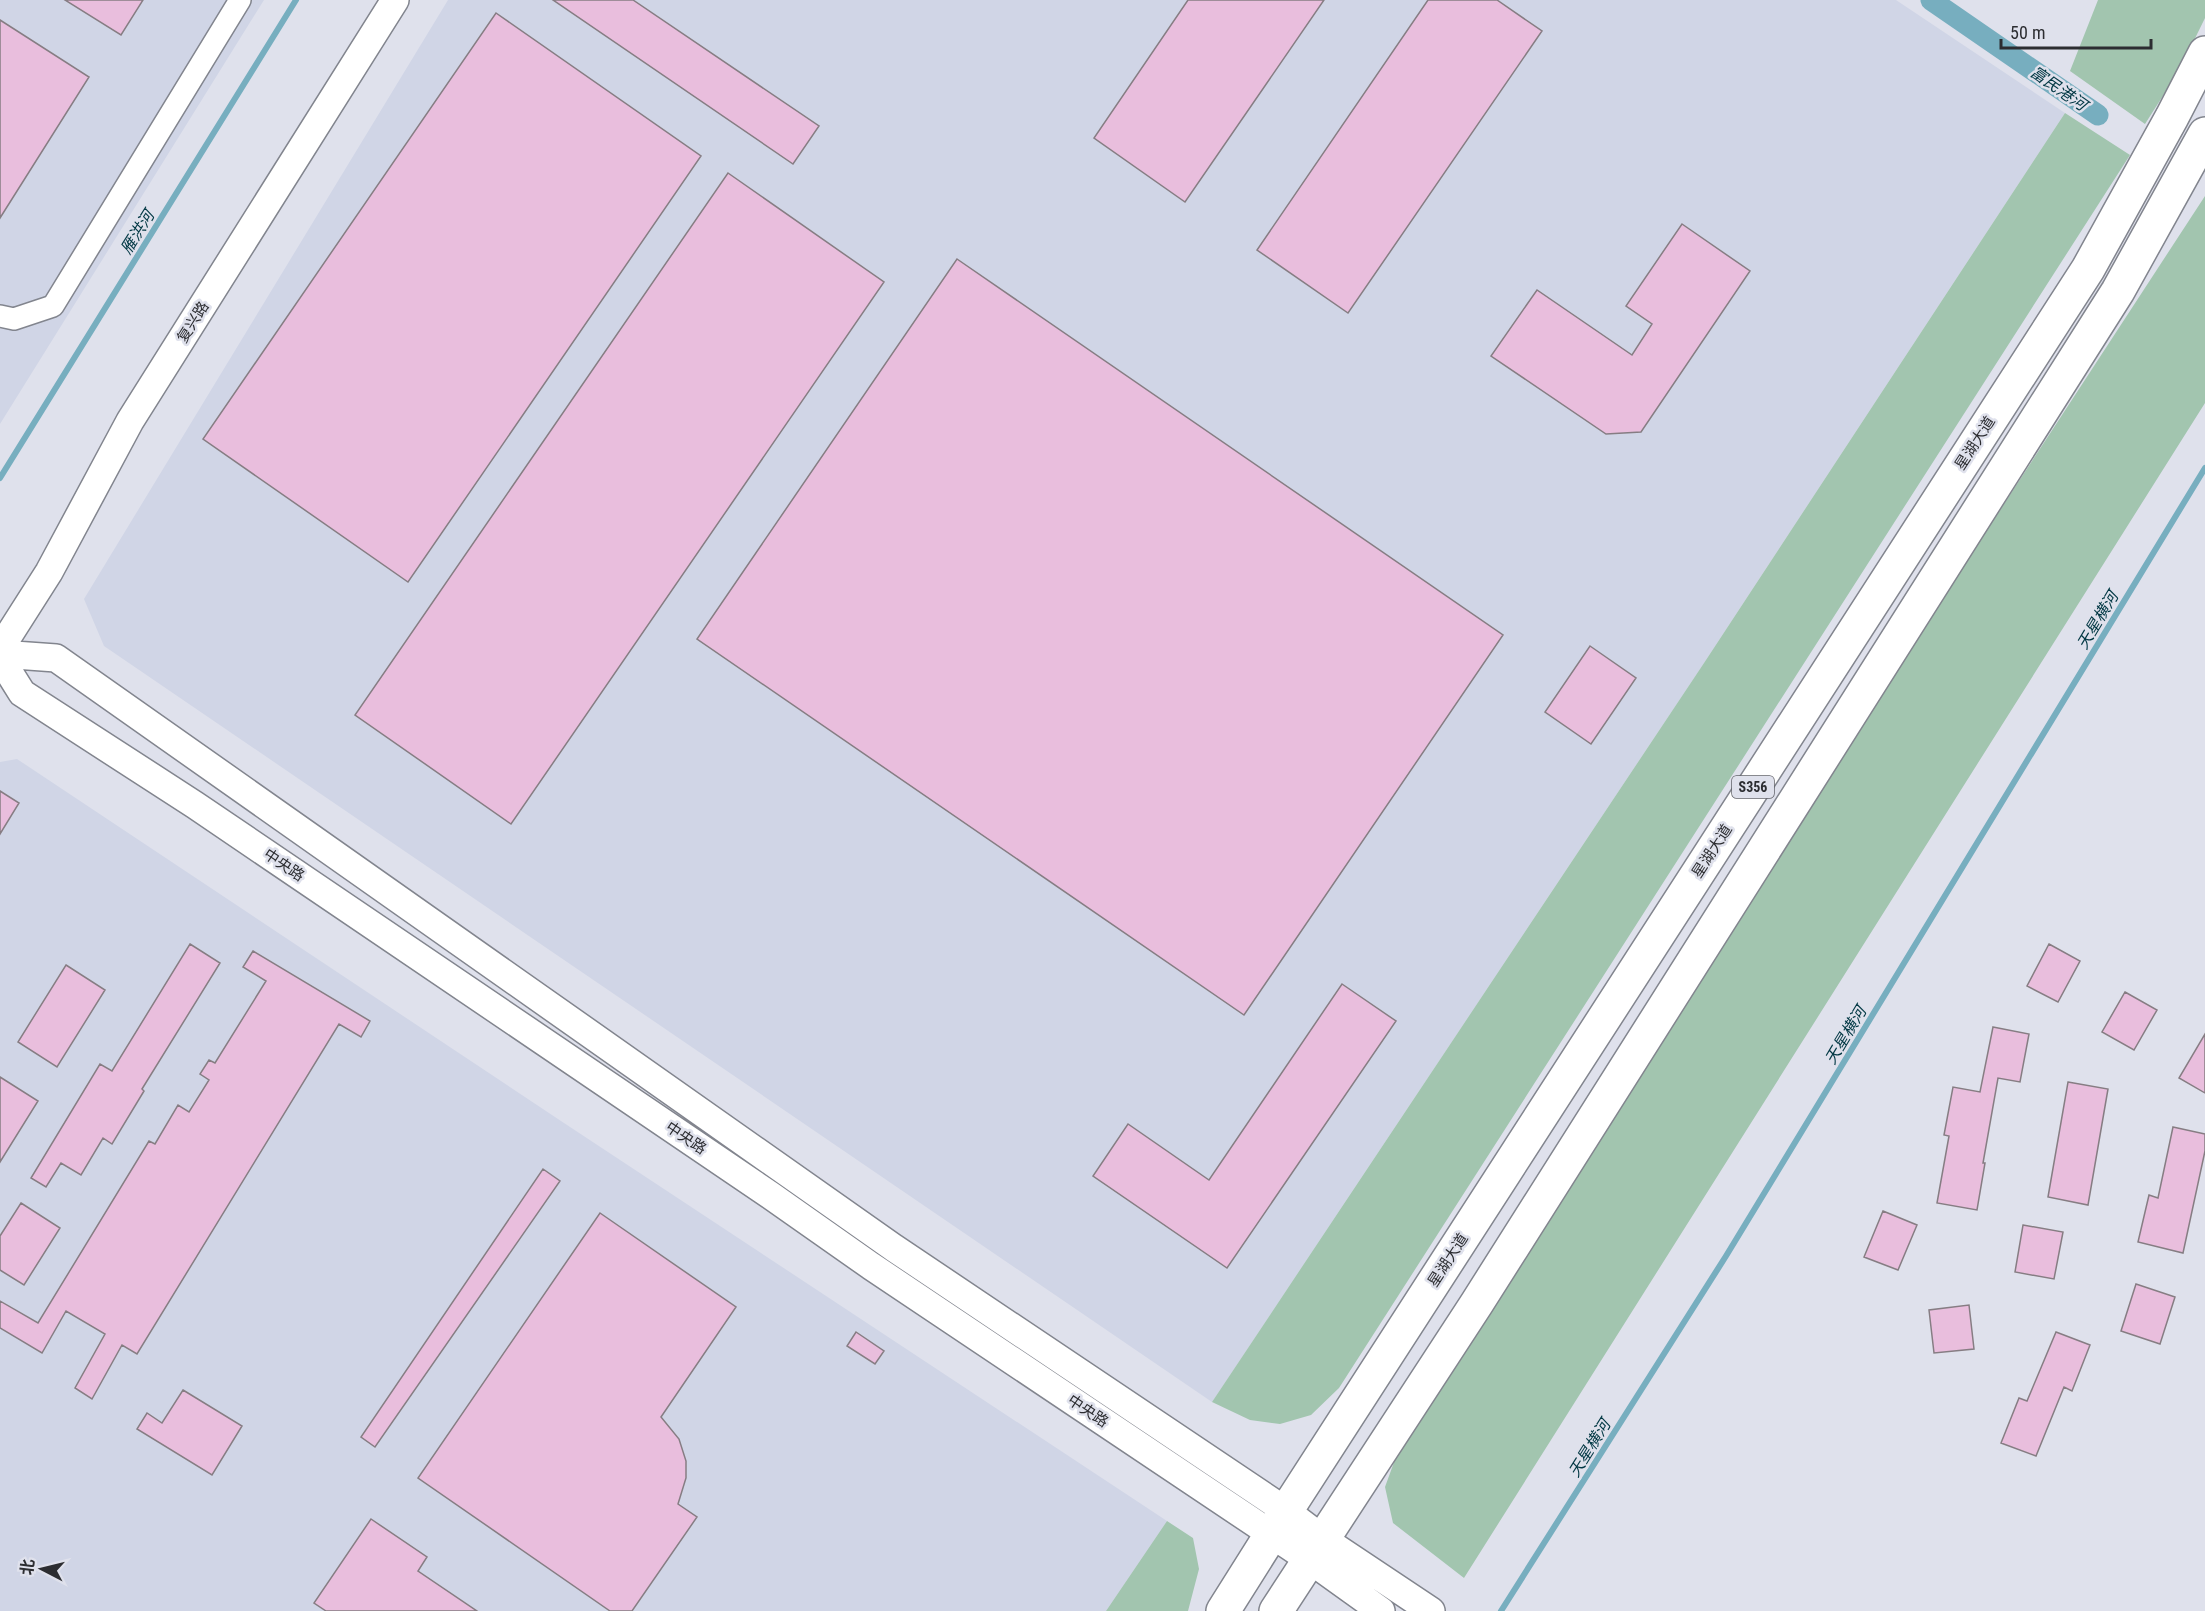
<svg xmlns="http://www.w3.org/2000/svg" width="2205" height="1611" font-family="'Roboto Condensed','Noto Sans SC',sans-serif">
	<style>
		.built { fill: #d0d5e6 }
		.green { fill: #a2c5af }
		.lines { fill: none; stroke-linecap: round; stroke-linejoin: round }
		.stream { stroke: #77aebf; stroke-width: 6 }
		.canal { stroke: #77aebf; stroke-width: 21 }
		.building { fill: #e9bedd; stroke: #867d83; stroke-width: 1.5 }
		.minor-casing { stroke: #82858e; stroke-width: 24 }
		.tertiary-casing { stroke: #82858e; stroke-width: 30 }
		.primary-casing { stroke: #82858e; stroke-width: 36 }
		.minor { stroke: #fff; stroke-width: 21 }
		.tertiary { stroke: #fff; stroke-width: 27 }
		.primary { stroke: #fff; stroke-width: 33 }
		.labels { text-anchor: middle; stroke-width: 5; stroke-linejoin: round; paint-order: stroke }
		.shield { fill: #dfe1ec; stroke: #626369; stroke-width: 1.5 }
		.shield-label { font-size: 14px; font-weight: bold; fill: #2c2d31 }
		.street-label { font-size: 15px; fill: #2c2d31; stroke: #dfe1ec }
		.water-label { font-size: 16px; font-style: italic; fill: #013743; stroke: #dfe1ec }
	</style>
	<rect width="100%" height="100%" fill="#dfe1ec"/>
	<!-- built -->
	<path class="built" d="M0,0H264L0,424Z
		M448,0H1896L2065,113L1704,663L1212,1402L104,646L84,599Z
		M17,759L564,1123L1167,1521L1106,1611H0V762Z"/>
	<!-- green -->
	<path class="green" d="M2098,0H2205V18L2180,69L2145,124L2070,71Z
		M2065,113L2130,155L1339,1388L1311,1415L1280,1424L1250,1420L1212,1402L1704,663Z
		M2205,196V403L1464,1578L1393,1523L1385,1487L1401,1443L1936,608Z
		M1167,1521L1193,1538L1199,1569L1188,1611H1106Z"/>
	<g class="lines">
		<!-- stream -->
		<path class="stream" d="M0,478L296,0
			M1501,1611L1726,1256L2205,468"/>
		<!-- canal -->
		<path class="canal" d="M1931,0L2098,115"/>
	</g>
	<!-- building -->
	<path class="building" d="M65,0H143L121,35Z
		M553,0H633L819,126L793,164Z
		M1188,0H1324L1185,202L1094,138Z
		M1428,0H1497L1542,31L1348,313L1257,250Z
		M496,13L701,156L408,582L203,439Z
		M0,20L89,77L0,218Z
		M728,173L884,282L511,824L355,715Z
		M1682,224L1750,271L1641,432L1606,434L1491,356L1537,290L1632,355L1652,324L1626,306Z
		M957,259L1503,635L1244,1015L697,639Z
		M1590,646L1636,678L1591,744L1545,712Z
		M0,791L19,803L0,834Z
		M190,944L220,963L142,1089L144,1091L112,1144L103,1138L81,1175L61,1163L46,1187L31,1178L100,1064L112,1071Z
		M2049,944L2080,961L2058,1002L2027,986Z
		M253,951L370,1021L361,1037L339,1024L137,1354L122,1345L92,1399L75,1388L105,1334L66,1311L42,1353L0,1328V1301L38,1323L149,1141L155,1144L178,1105L189,1112L209,1080L200,1074L209,1060L215,1063L266,981L243,967Z
		M66,965L105,990L57,1067L18,1042Z
		M1342,984L1396,1021L1227,1268L1093,1176L1128,1124L1209,1180Z
		M2125,992L2157,1010L2134,1050L2102,1032Z
		M1993,1027L2029,1034L2020,1082L1998,1078L1983,1163H1985L1977,1210L1937,1203L1949,1136L1944,1135L1953,1087L1980,1092Z
		M2205,1034V1093L2179,1078Z
		M0,1077L38,1101L0,1162Z
		M2068,1082L2108,1089L2088,1205L2048,1197Z
		M2173,1127L2205,1134V1151L2183,1253L2138,1242L2149,1195L2158,1198Z
		M543,1169L560,1181L375,1447L361,1437Z
		M21,1203L60,1228L24,1285L0,1270V1236Z
		M1883,1211L1917,1225L1898,1270L1864,1257Z
		M600,1213L736,1307L661,1417L679,1439L686,1461V1478L678,1504L697,1517L632,1611H610L418,1478Z
		M2023,1225L2063,1232L2054,1279L2015,1272Z
		M2136,1284L2175,1297L2160,1344L2121,1331Z
		M1969,1305L1974,1349L1934,1353L1929,1310Z
		M856,1332L884,1351L875,1364L847,1346Z
		M2056,1332L2090,1345L2072,1391L2064,1387L2036,1456L2001,1443L2019,1398L2027,1401Z
		M183,1390L242,1426L212,1475L137,1429L147,1413L162,1423Z
		M371,1519L427,1557L418,1571L477,1611H326L314,1603Z"/>
	<g class="lines">
		<!-- minor casing -->
		<g class="minor-casing">
			<path id="minor" d="M0,316L14,319L53,306L240,0"/>
		</g>
		<!-- tertiary casing -->
		<g class="tertiary-casing">
			<path id="tertiary" d="M0,649L49,572L130,421L395,0
				M0,654L56,658L894,1248L1286,1511L1323,1539L1431,1611
				M0,658L22,693L195,805L770,1195L871,1266L1310,1560L1381,1611"/>
		</g>
		<!-- primary casing -->
		<g class="primary-casing">
			<path id="primary" d="M1223,1611L1286,1511L2088,269L2172,117L2205,53
				M1276,1611L1477,1303L2118,291L2205,134"/>
		</g>
		<!-- minor -->
		<use href="#minor" class="minor"/>
		<!-- tertiary -->
		<use href="#tertiary" class="tertiary"/>
		<!-- primary -->
		<use href="#primary" class="primary"/>
	</g>
	<g class="labels">
		<!-- shield labels -->
		<rect class="shield" x="1732" y="776" width="42" height="22" rx="4.5"/>
		<g class="shield-label">
			<text x="1753" y="792">S356</text>
		</g>
		<!-- street labels -->
		<g class="street-label">
			<text transform="translate(193 322) rotate(-58)" y="5">复兴路</text>
			<text transform="translate(1975 443) rotate(-57)" y="5">星湖大道</text>
			<text transform="translate(1712 851) rotate(-57)" y="5">星湖大道</text>
			<text transform="translate(284 865) rotate(34)" y="5">中央路</text>
			<text transform="translate(686 1138) rotate(34)" y="5">中央路</text>
			<text transform="translate(1448 1260) rotate(-57)" y="5">星湖大道</text>
			<text transform="translate(1088 1411) rotate(34)" y="5">中央路</text>
		</g>
		<!-- water labels -->
		<g class="water-label">
			<text transform="translate(2059 88) rotate(35)" y="6">富民港河</text>
			<text transform="translate(137 232) rotate(-58)" y="6">雁洪河</text>
			<text transform="translate(2097 620) rotate(-59)" y="6">天星横河</text>
			<text transform="translate(1845 1035) rotate(-59)" y="6">天星横河</text>
			<text transform="translate(1589 1448) rotate(-58)" y="6">天星横河</text>
		</g>
	</g>
	<!-- north arrow -->
	<g transform="translate(42 1569) rotate(277)" stroke="#dfe1ec" stroke-width="4.5" paint-order="stroke">
	<path d="M0-4.5L10 22L0 15L-10 22Z" fill="#2c2d31"/>
	<text y="-9" font-size="16" font-weight="bold" text-anchor="middle" fill="#2c2d31">北</text>
	</g>
	<!-- scale -->
	<path d="M2001 39v9h150v-9" fill="none" stroke="#2c2d31" stroke-width="3"/>
	<text x="2010" y="39" font-size="18" fill="#2c2d31" stroke="#dfe1ec" stroke-width="4.5" paint-order="stroke">50 m</text>
</svg>
